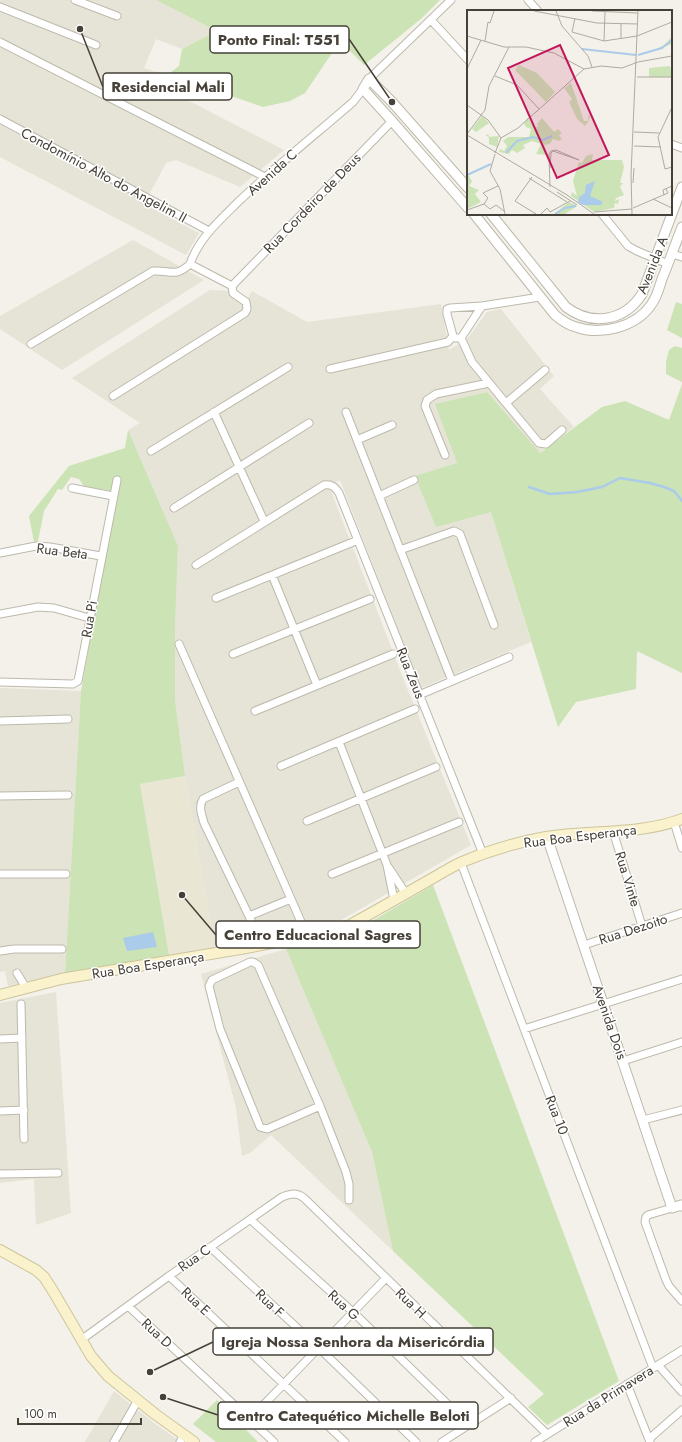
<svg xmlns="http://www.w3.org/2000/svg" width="682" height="1442" font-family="Jost,sans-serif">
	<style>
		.residential { fill: #e6e3d7 }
		.education { fill: #eae6d4 }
		.green { fill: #cbe3b5 }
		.water { fill: #abcbea }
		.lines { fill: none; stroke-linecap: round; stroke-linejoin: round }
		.stream { stroke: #abcbea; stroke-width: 2.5 }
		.minor-casing { stroke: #bdb9ac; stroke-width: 9 }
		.tertiary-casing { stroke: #bdb9ac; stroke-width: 11 }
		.secondary-casing { stroke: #cec59c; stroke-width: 12 }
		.minor { stroke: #fff; stroke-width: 7 }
		.tertiary { stroke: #fff; stroke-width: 9 }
		.secondary { stroke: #f9f2cc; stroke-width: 10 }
		.labels { text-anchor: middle; stroke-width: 3; stroke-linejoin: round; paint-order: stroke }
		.street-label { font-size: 14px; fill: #464138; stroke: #fff }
		.inset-river { fill: none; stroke: #abcbea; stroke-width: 2 }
		.inset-road { fill: none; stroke: #aeaba2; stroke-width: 1 }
		.view { fill: #c2185b; fill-opacity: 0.15; stroke: #c2185b; stroke-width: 2 }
		.inset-edge { fill: none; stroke: #464138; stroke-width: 2 }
		.leader { fill: none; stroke: #464138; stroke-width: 1.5 }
		.callout-dot { fill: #464138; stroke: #fff; stroke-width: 1.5 }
		.callout { fill: #fff; stroke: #464138; stroke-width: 1.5 }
		.callout-label { font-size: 15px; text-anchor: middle; font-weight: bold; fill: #464138 }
	</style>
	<rect width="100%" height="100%" fill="#f3f1e9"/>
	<!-- residential -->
	<path class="residential" d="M0,0H156L217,31L182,49L156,39L144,68L163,74L158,85L284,150L240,187L176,160L166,163L144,204L199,233L186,255L0,157Z
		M133,240L204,280L62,370L0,329V316Z
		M210,290L232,291L247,300L252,291L307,322L441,304L449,350L468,338L487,312L501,309L554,376L540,389L574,427L539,453L487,392L436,404L457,463L415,476L491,512L531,642L421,688L340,480L329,486L405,683L471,845L336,923L215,948L185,776L175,700V627L178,546L128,430L140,423L72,378Z
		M0,688L81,691L65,974L8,986L5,971L0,972Z
		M286,949L372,1152L393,1251L271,1135L250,1153L242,1156L236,1108L201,974Z
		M56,992L71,1213L36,1225L34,1179L0,1183V1003Z
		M114,1391L154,1423L181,1442H85Z"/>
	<!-- education -->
	<path class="education" d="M185,776L215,948L169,955L140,784Z"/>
	<!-- green -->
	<path class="green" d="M156,0H440L422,18L364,65L340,41L305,93L290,101L263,107L202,86L183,87L174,81L170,73L179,66L182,49L217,31Z
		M676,302L682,304V338L667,330Z
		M675,346L682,348V382L666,374V362L669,350Z
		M682,384V673L637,651L636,689L576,702L558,727L491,512L436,527L415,476L457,463L435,404L487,392L540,453L602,407L625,401L669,420Z
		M128,430L178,546L175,627V700L185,776L140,784L169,955L65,974L81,691L117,492L84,486L79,479L71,477L62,490L58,489L44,511L38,541L34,542L29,516L69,466L125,448Z
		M433,885L619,1381L547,1425L528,1407L544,1394L393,1251L372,1152L286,949L352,933Z
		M217,1400L258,1442H216L193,1424Z"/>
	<!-- water -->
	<path class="water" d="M153,932L157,947L127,951L123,938Z"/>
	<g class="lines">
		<!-- stream -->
		<path class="stream" d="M529,487L550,494L577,492L602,487L620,478L650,483L664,487L674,491L682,501"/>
		<!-- minor casing -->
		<g class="minor-casing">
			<path id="minor" d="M75,0L117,16
				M528,0L538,11
				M0,7L96,45
				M431,20L468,60
				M0,42L265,177
				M369,79L451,0
				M0,119L209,231
				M671,144L682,148
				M602,214L628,246L637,251L668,264
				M672,254L682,257
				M190,264C199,238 219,221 238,202C275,167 315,135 353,102L363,89
				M190,264L232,286
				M232,286L392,121
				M482,306L461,338H455L453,336L447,314V309L450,308L482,306L540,297
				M461,338L472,362L539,443L546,444L562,430
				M31,344L153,271C171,270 175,278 190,264
				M330,369L448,342L453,336
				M113,396L245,313L247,309L246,302L233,293L232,286
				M506,403L545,370
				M214,412L264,521
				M346,412L452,681
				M357,440L392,425
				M151,451L288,367
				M445,455L425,406L427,400L436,394L489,383
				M72,488L113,496
				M379,496L414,480
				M174,508L309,423
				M400,550L454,531L460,534L494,625
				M0,553L36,546L50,547L101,556
				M196,565L324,485C332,484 335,487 339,493L483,854
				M272,575L317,685
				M216,598L358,540
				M0,614L38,607L54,608L89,618
				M179,644L302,924
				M233,654L370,599
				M0,682L73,684L78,681L117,480
				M419,695L509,657
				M255,711L393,654
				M0,721L68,719
				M339,742L387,865L394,900
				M281,766L415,709
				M239,782L203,799C198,807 202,815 204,823L249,916L262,945
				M0,796L68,795
				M307,821L436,767
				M674,822L682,848
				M613,831L642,926
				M461,863L653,1368
				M389,868L406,894
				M0,874H66
				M332,874L459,822
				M249,916L291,899
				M584,945L682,913
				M0,951L14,949H62
				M17,973L26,988
				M21,1004L24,1139
				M524,1029L682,979
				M0,1039L22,1038
				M623,1061L682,1042
				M320,1106L267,1129L260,1127L220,1029L209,986L212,980L250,962H253L258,965L320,1106L346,1172L349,1184V1200
				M0,1111L24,1110
				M643,1120L682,1110
				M0,1174L58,1173
				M672,1208L648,1215L646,1217L645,1222L666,1280L669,1286L682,1301
				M251,1220L353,1312L469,1425
				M210,1247L319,1348L416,1442
				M169,1276L345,1442
				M128,1306L274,1442
				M81,1340L169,1276L282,1197C291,1194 296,1192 304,1198L547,1434
				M658,1365L682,1392
				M627,1384L650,1442
				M250,1419L386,1278
				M649,1439L682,1410
				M114,1442L138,1400
				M180,1442L184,1434
				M442,1442L511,1398
				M535,1442L682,1350"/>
		</g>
		<!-- tertiary casing -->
		<g class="tertiary-casing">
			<path id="tertiary" d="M468,188L392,102L369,79L363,89L392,121L468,208
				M474,214L555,315C561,320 568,325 576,327C601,336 636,327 651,305C657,297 659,288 662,279C669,262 675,245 682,227
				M491,214L566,307C591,326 624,322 642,294L682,187
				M547,837L672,1208L681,1205L682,1206"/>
		</g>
		<!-- secondary casing -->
		<g class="secondary-casing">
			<path id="secondary" d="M0,995L61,979L246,948L339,930L350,925C375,911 400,897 424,883C437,876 449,868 462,862C488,851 518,842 546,837C590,830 640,835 682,819
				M0,1250L36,1270L44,1277L53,1291L91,1356L108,1376L155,1414L194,1442"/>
		</g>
		<!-- minor -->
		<use href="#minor" class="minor"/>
		<!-- tertiary -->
		<use href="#tertiary" class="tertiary"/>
		<!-- secondary -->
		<use href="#secondary" class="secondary"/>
	</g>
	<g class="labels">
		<!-- street labels -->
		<g class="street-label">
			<text transform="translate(272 172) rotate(-42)" y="5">Avenida C</text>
			<text transform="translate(104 175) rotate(28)" y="5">Condomínio Alto do Angelim II</text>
			<text transform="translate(312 203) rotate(-46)" y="5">Rua Cordeiro de Deus</text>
			<text transform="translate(652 265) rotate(-68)" y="5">Avenida A</text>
			<text transform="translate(62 551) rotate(7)" y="5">Rua Beta</text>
			<text transform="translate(89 619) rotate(-80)" y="5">Rua Pi</text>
			<text transform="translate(411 673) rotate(68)" y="5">Rua Zeus</text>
			<text transform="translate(580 836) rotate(-7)" y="5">Rua Boa Esperança</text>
			<text transform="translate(628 879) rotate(73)" y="5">Rua Vinte</text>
			<text transform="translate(633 929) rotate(-18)" y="5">Rua Dezoito</text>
			<text transform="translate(148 965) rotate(-9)" y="5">Rua Boa Esperança</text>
			<text transform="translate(610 1022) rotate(71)" y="5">Avenida Dois</text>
			<text transform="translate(557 1115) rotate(69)" y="5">Rua 10</text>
			<text transform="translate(194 1258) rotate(-35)" y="5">Rua C</text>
			<text transform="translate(196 1301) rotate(43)" y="5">Rua E</text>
			<text transform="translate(270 1303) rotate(43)" y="5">Rua F</text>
			<text transform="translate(411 1303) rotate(44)" y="5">Rua H</text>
			<text transform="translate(344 1305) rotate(43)" y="5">Rua G</text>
			<text transform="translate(157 1333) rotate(43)" y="5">Rua D</text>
			<text transform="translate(608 1396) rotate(-32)" y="5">Rua da Primavera</text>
		</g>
	</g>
	<!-- overview -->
	<g transform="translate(467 10)">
		<rect width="205" height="205" fill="#f3f1e9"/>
		<path d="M205,27V34L185,41L197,35ZM52,55L70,63L88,82L79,92L48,60ZM203,56L205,67H182V58ZM104,73L117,111H121V105L123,106L121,112L118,116L110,109L102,92L105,89L97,78ZM15,106L22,113L9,122L5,119ZM61,107L67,117H71L70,114L75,108L87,122L91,119L95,123L92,125L95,129L92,131L86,129L83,134L77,135L81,145L69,144L74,134L65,131L56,135L58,138L50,143L45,140L42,144L32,142L33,139L37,141L40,136L36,131L41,127H62L64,119L59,117L57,113ZM21,124L22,127L32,126L30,137L22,134V128L19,125ZM126,144L125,150H155L157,157L153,173H156L153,177L157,185L149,188L148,191L152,189L151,194L148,193L147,198L127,202L104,186L105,182L110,186L106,171L112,152L115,153L119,146ZM0,163L5,171L2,176L12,180L8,184L14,192L0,199ZM102,192L110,196L98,204H87Z" fill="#cbe3b5"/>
		<path d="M128,171L123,186L136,192L134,195H116L111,192L112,187L118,183L119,175Z" fill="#abcbea"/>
		<path class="inset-river" d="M115,39L169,45M171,45L195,38L205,30M39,143L50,131L66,127L76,130L85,126M0,165L24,154M88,204L98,198L109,196"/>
		<path class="inset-road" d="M67,1L130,13L171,14M89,1L95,16L121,46L125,57M125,1L171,3M108,8L105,22L137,31L170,26L205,12M0,26L37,37H59L87,43L117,59M154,29V14M18,31L21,12L23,13L27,1M137,31L138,2M0,59L14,30M28,66L50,75L72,99M170,67H205M0,95L21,110L34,128M205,97L191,127L198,159L205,157M167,122L192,123M0,124L18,100L22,76L42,37M0,125L100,185L127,204M167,136L194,137M28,143L34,128L51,118L117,59L134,56L155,58L171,52L205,46M28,144L23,161L33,179L38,204M83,158L84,143L86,141L112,150L89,140L84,141L82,144L83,177M65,167L48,191L69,204M62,168L100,192M166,173L167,158M90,182L110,195M197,185L196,180L205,176M186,189L205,198M17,194L21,188L16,183L31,176M17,194L23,199L29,195L37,201M166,198L201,183L199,179M0,200L17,194M127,202L165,199M74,204L80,198L83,202L103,191M165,204L164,165L171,1"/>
		<path class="view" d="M93,35L142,145L90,168L41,58Z"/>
		<rect width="205" height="205" class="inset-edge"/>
	</g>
	<!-- callouts -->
	<path class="leader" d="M392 102L349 39M80 29L103 87M182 895L216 935M150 1372L213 1342M163 1397L218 1415"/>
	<g class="callout-dot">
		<circle cx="392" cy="102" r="4"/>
		<circle cx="80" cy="29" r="4"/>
		<circle cx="182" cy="895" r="4"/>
		<circle cx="150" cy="1372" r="4"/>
		<circle cx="163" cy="1397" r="4"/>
	</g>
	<g class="callout">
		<rect x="210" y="26" width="139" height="27" rx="4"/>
		<rect x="103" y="73" width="129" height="27" rx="4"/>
		<rect x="216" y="921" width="204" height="27" rx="4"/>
		<rect x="213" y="1328" width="280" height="27" rx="4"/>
		<rect x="218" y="1402" width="260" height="27" rx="4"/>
	</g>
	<g class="callout-label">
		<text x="279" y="45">Ponto Final: T551</text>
		<text x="168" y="92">Residencial Mali</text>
		<text x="318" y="940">Centro Educacional Sagres</text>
		<text x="353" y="1347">Igreja Nossa Senhora da Misericórdia</text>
		<text x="348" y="1421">Centro Catequético Michelle Beloti</text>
	</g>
	<!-- scale -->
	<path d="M18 1418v6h123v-6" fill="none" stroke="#464138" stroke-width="2"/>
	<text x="24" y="1418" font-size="12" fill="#464138" stroke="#ffffff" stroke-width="3" paint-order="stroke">100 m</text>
</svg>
